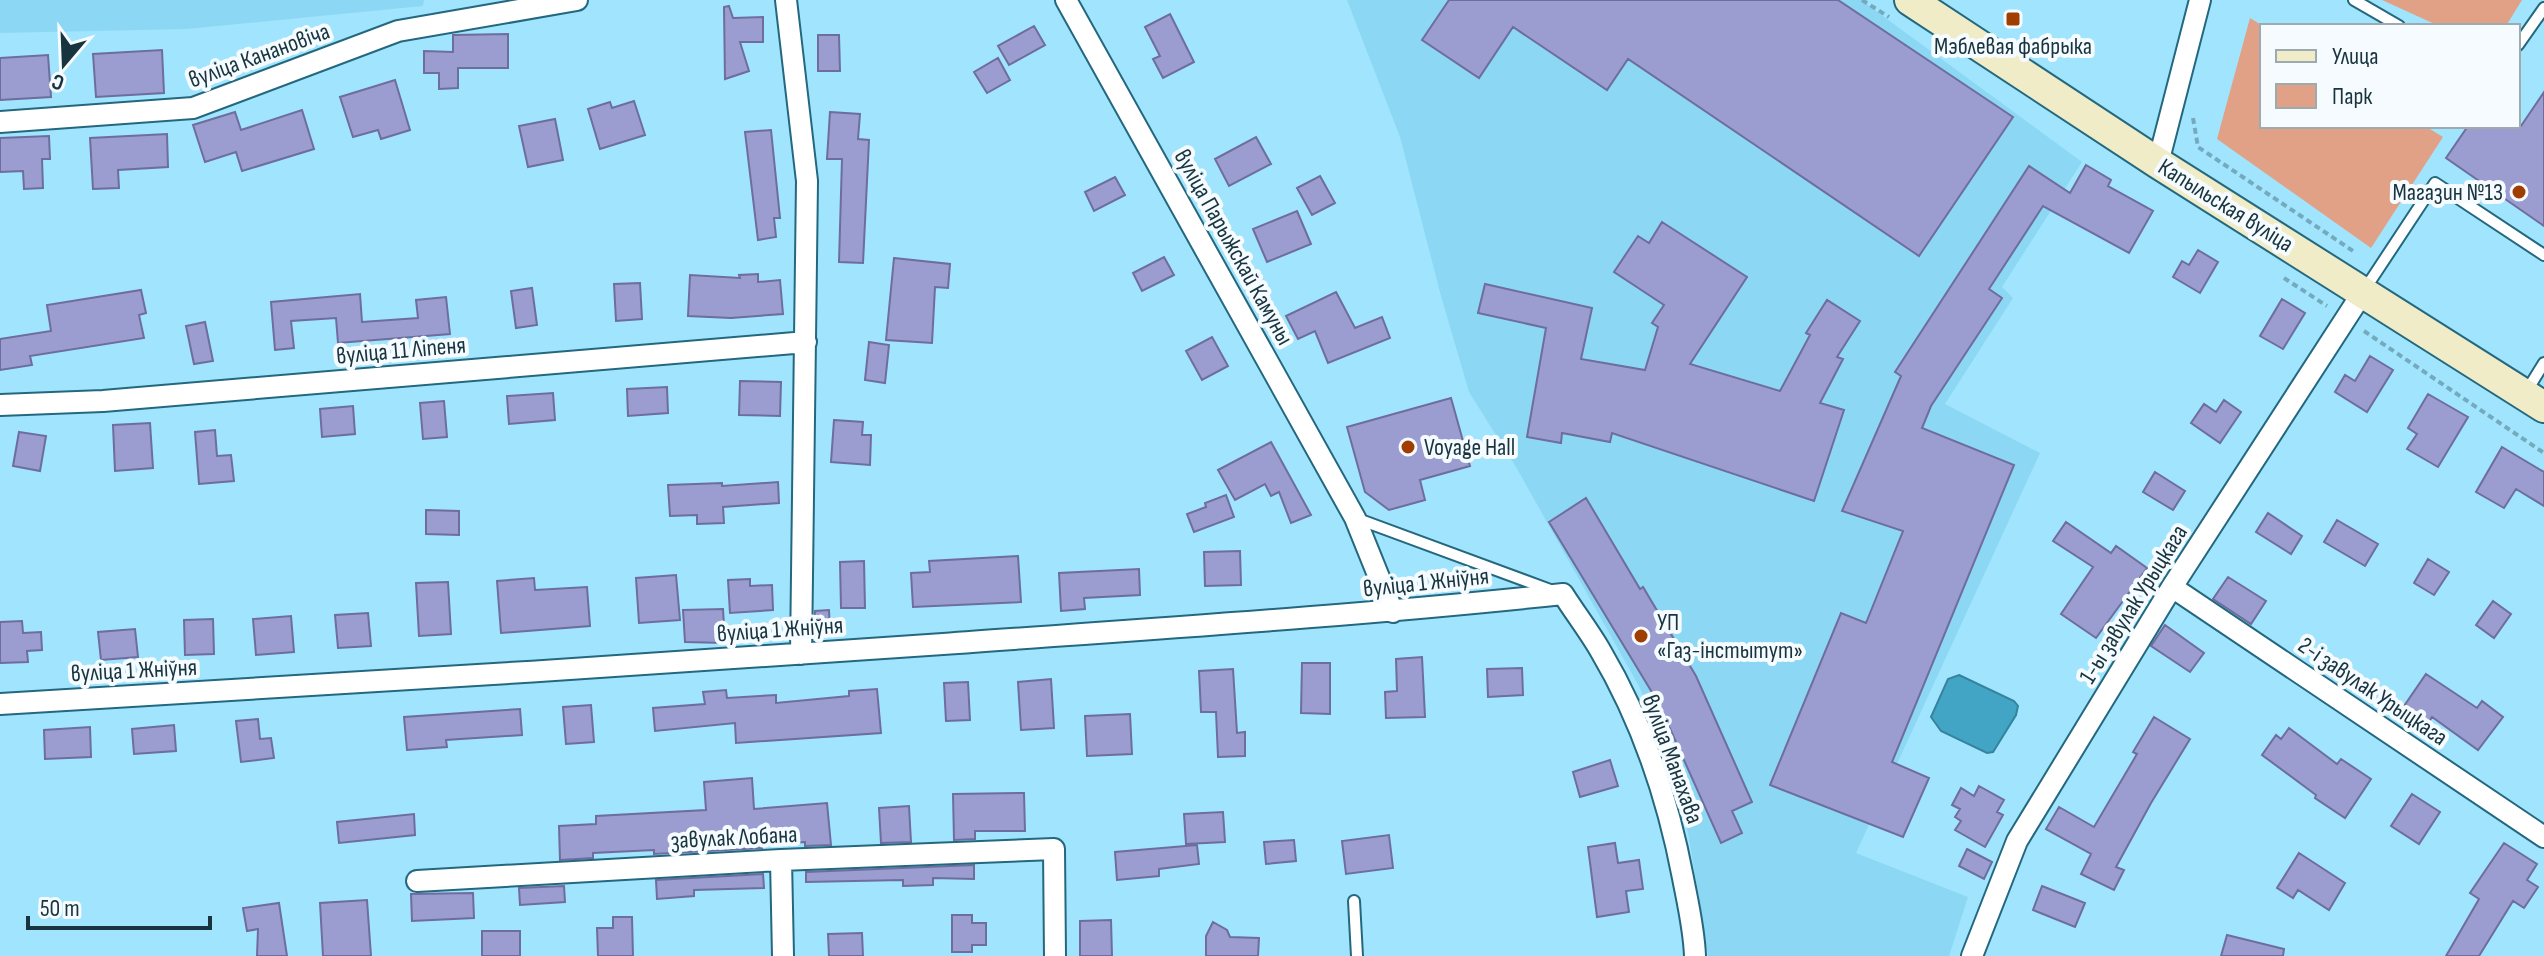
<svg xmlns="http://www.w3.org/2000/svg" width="2544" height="956" font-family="'Sofia Sans Condensed',sans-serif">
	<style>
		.built { fill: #8cd8f4 }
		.green { fill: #e1a186 }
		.water { fill: #43a5c6; stroke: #36839d; stroke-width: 2 }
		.building { fill: #9b9cd0; stroke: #6d6d9e; stroke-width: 2 }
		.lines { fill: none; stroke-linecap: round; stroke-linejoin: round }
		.service-casing { stroke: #24687f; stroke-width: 14 }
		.minor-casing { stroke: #24687f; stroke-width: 24 }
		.secondary-casing { stroke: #24687f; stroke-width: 34 }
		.path { stroke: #74aabe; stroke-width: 4; stroke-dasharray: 6 4; stroke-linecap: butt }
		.service { stroke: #fff; stroke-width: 10 }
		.minor { stroke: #fff; stroke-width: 20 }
		.secondary { stroke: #f0ecc7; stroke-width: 30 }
		.poi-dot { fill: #a03d00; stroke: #f5fbfe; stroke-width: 3 }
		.labels { text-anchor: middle; stroke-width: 8; stroke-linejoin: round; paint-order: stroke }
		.poi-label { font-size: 24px; fill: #18343e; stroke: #f5fbfe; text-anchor: start }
		.street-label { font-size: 24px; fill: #18343e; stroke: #f5fbfe }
	</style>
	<rect width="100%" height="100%" fill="#a1e4fe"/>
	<!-- built -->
	<path class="built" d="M0,0H424L423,6L187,29L0,33Z
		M1347,0H1861L2082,162L2002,287L2013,298L1945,404L2040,453L1856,853L1968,897L1949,956H1708L1688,832L1658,738L1640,688L1516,467L1469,392L1441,296L1400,137Z"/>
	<!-- green -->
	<path class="green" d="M2382,0H2522L2506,26H2439Z
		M2250,18L2263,26L2262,126H2425L2443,137L2371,248L2217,139Z"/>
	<!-- water -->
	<path class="water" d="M1959,675L2014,701L2018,706L2016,715L1993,752L1987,753L1941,731L1931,717L1948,679Z"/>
	<!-- building -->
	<path class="building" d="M1449,0H1838L2013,117L1919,256L1628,59L1607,90L1513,27L1479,78L1422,40Z
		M729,6L733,18L763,17V42H740L749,71L725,79L724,7Z
		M1170,14L1194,62L1163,78L1153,59L1160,56L1145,27Z
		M1034,26L1045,45L1009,65L998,46Z
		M508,34V68H458V88L439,89V73H424V51L453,52V35Z
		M818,35H839L840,71H818Z
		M162,50L164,93L96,97L93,54Z
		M48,55L51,97L0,100V58Z
		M998,58L1010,80L987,93L974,72Z
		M395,80L410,130L381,139L378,130L353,137L340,97Z
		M2544,92V226L2446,158L2468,126H2521Z
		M634,101L645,135L600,149L588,109L610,102L612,108Z
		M302,110L314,149L242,171L236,152L205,162L193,125L235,112L241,130Z
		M830,112L860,114L858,139L869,140L863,263L839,262L842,159H827Z
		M555,119L563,160L528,167L519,126Z
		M771,130L780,218H774L776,237L758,240L745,132Z
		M167,134L168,167L118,170L119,188L93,189L90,138Z
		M49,136L50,159H42L43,188L24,189L23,171L0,172V138Z
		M1256,137L1271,164L1229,186L1215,159Z
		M2086,165L2111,180L2108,186L2153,211L2129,253L2043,206L1989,289L2002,298L1931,406L1922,428L2014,465L1892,762L1929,778L1903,837L1770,785L1841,613L1866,623L1903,531L1842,511L1901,376L1895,372L2029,166L2070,193Z
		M1320,176L1335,203L1312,215L1297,188Z
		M1115,177L1125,195L1094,211L1085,192Z
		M1297,211L1311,244L1267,262L1253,229Z
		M1662,222L1747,277L1690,364L1780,391L1810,335L1806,333L1827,300L1860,321L1837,357L1843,359L1820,403L1844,410L1814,501L1612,433L1610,442L1562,433L1561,443L1527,437L1546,328L1478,313L1485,284L1592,308L1581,359L1645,370L1658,327L1652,323L1664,305L1614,272L1638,236L1649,243Z
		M2198,250L2218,262L2200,293L2173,277L2182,261L2189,265Z
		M1164,257L1174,275L1142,291L1133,273Z
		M894,258L950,264L948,288L935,287L932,343L886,340Z
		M758,274V282L780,280L783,314L731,318L688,316L690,275L740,278L739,275Z
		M640,283L642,319L616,321L614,284Z
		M532,288L537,325L516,328L511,291Z
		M141,290L146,313L139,315L144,338L30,356L32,365L0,370V339L51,331L47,305Z
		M1336,292L1355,328L1382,317L1390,338L1328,363L1315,331L1298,339L1286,316Z
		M360,294L362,322L418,318L416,300L446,297L450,334L338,343L336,318L291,321L294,348L275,350L271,302Z
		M2282,299L2305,313L2283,349L2260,336Z
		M205,322L213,361L194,364L186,326Z
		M1212,337L1228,366L1202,380L1186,351Z
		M869,342L889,345L885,383L865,380Z
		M2370,356L2393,370L2367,412L2335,392L2345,375L2355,381Z
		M740,381L781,382L780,416L739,415Z
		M667,387L668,413L628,416L627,389Z
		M553,393L555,420L509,424L507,396Z
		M2428,394L2468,417L2438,467L2407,449L2417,434L2408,428Z
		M1451,398L1470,466L1420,480L1425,500L1389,510L1365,492L1347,427Z
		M2224,400L2241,412L2220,443L2191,423L2204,404L2216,412Z
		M444,401L447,437L423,439L420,403Z
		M353,406L355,434L322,437L320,409Z
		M834,420L863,422L862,435H871L870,465L831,462Z
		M150,423L153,468L115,471L113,425Z
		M215,430L217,456L231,455L234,481L199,484L195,432Z
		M19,432L46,436L40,471L13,466Z
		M1271,442L1311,515L1291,523L1279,492L1271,496L1265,484L1235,500L1218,470Z
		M2502,447L2544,472V506L2516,489L2504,508L2476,492Z
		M2155,472L2185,491L2173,510L2143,492Z
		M778,482L779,503L723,507L724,523L697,524V515L670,516L668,485L722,483V486Z
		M1226,495L1234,517L1194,532L1187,514L1206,507L1205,503Z
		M1586,498L1640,589L1643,587L1696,676L1752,802L1732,811L1742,833L1721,843L1659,704L1549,522Z
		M426,510L459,511V535L426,534Z
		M2268,513L2302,536L2291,554L2256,532Z
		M2337,520L2378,544L2365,566L2324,542Z
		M2066,522L2111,553L2116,546L2147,568L2096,638L2061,614L2093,567L2053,541Z
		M1240,551L1241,585L1205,586L1204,552Z
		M1018,556L1021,602L913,607L911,573L930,572L929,561Z
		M2428,559L2449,572L2434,595L2414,583Z
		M864,561L865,608H841L840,562Z
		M1139,569L1140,595L1084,598L1085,609L1061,611L1059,573Z
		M676,575L680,620L639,623L636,578Z
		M2228,577L2266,601L2251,624L2213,599Z
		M534,578L535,590L587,587L590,626L501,633L497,581Z
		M750,579V586L772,585L773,610L730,613L728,580Z
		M448,582L451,634L419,636L416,583Z
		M2493,601L2511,614L2494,638L2476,625Z
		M723,609L725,643L685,642L683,610Z
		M829,610L830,632L814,633L815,611Z
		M368,613L371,646L338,648L335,615Z
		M291,616L294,652L256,655L253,619Z
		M213,619L214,654L185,655L184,620Z
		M22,621L23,633L41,632L42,650L27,651L28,662L0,663V622Z
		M2165,625L2204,653L2190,672L2151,646Z
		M135,629L138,657L101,660L98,632Z
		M1422,657L1425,717L1386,718L1385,692L1397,691L1396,659Z
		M1302,663H1330V714L1301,713Z
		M1522,668L1523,695L1488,697L1487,669Z
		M1233,669L1237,733L1245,732V756L1218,757L1216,712H1201L1199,671Z
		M2426,674L2477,708L2482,701L2503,717L2478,750L2432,717L2427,725L2402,709Z
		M1051,679L1054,728L1021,730L1018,682Z
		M968,682L970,720L946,721L944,683Z
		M877,689L881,733L736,743L735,723L655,731L653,708L705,704L703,692L726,690L727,698L776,695V703L849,696V691Z
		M591,705L594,742L566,744L563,707Z
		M520,709L522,735L446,740L447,747L407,750L404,717Z
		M1130,714L1132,754L1087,756L1085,716Z
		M2154,717L2190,739L2151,803L2116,867L2124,870L2114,890L2081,874L2091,854L2046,829L2059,807L2094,827L2137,754L2133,752Z
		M258,719L260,739L271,738L274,758L241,762L236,721Z
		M174,725L176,751L134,754L132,729Z
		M90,727L91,757L45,759L44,730Z
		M2289,728L2337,764L2341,759L2371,779L2345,818L2315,798L2316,795L2262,755L2276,735L2281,739Z
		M1610,760L1618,786L1580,797L1573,772Z
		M752,778L754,809L827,803L831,845L805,846V842L762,845V848L654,854V850L593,853V858L560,860L559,826L596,824V816L706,810L704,782Z
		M1979,786L2004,800L1997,812L2003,815L1985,847L1955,830L1961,821L1955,817L1960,809L1952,805L1961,788L1974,796Z
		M1024,793L1025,831H975V839L954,840L953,794Z
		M2412,794L2440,812L2419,844L2391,826Z
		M909,806L911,842L881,843L879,808Z
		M1223,812L1225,842L1186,844L1184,814Z
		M414,814L415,835L339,843L337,822Z
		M1389,835L1393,868L1346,874L1342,841Z
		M1294,840L1296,861L1266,864L1264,842Z
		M1615,843L1618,863L1639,860L1643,889L1626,891L1629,912L1597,917L1588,847Z
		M2504,843L2537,864L2527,880L2538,887L2524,908L2513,901L2479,956H2446L2479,899L2470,893Z
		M1197,845L1199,864L1159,869V876L1117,880L1115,852Z
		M1967,849L1992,862L1984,879L1959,866Z
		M2299,853L2345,883L2329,910L2298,890L2293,898L2277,888Z
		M974,865V879L933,878V885L903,886V880L806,882V872Z
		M763,874L764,888L694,890V896L657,899L656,880Z
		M564,886L565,902L520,905L519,888Z
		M2042,886L2085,903L2075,927L2033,910Z
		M473,893L474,918L412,921L411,894Z
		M367,900L371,956H323L320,903Z
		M279,903L287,956H257L258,929L247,931L243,908Z
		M952,915H972V923H986V945H972V952H952Z
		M613,917H632L633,956H598L597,928H613Z
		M1111,920L1112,956H1080V921Z
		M1213,922L1227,930L1230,937L1259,938L1258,956H1206V936Z
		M482,931H520V956H482Z
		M862,933L863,956H829L828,934Z
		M2227,935L2284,949L2283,956H2221Z"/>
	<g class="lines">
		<!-- service casing -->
		<g class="service-casing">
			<path id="service" d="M2354,0L2399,26
				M2518,45L2544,8
				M2365,289L2435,183L2544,255
				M2526,392L2544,363
				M1358,519L1553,591
				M1354,901L1357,956"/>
		</g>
		<!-- minor casing -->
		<g class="minor-casing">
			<path id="minor" d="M786,0L807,181L801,654
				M1066,0L1355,518L1393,612
				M0,122L193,108L398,31L577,0
				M2158,163L2200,0
				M0,405L103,401L806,342
				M2172,587L2544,837
				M0,704C314,686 629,666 943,644C1150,629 1356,616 1563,594C1575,613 1589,631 1600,650C1641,719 1668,799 1683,878C1688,904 1694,929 1695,956
				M781,860L783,956
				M417,881L781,860L1054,849L1055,956
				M1972,956L2017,841L2172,587L2363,292"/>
		</g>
		<!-- secondary casing -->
		<g class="secondary-casing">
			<path id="secondary" d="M1910,0L2158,163L2544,407"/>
		</g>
		<!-- path -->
		<path class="path" d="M1862,0L1889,17
			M2193,118L2198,147L2356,253
			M2284,278L2327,306
			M2364,331L2544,453"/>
		<!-- service -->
		<use href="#service" class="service"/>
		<!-- minor -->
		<use href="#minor" class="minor"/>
		<!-- secondary -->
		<use href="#secondary" class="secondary"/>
	</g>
	<!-- markers -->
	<g class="poi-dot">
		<rect x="2005" y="11" width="16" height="16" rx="4"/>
		<circle cx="2519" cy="192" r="8"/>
		<circle cx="1408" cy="447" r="8"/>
		<circle cx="1641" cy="636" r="8"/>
	</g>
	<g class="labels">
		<!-- poi labels -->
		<g class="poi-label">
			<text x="2013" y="54" text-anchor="middle">Мэблевая фабрыка</text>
			<text x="2503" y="200" text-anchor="end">Магазин №13</text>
			<text x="1424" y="455">Voyage Hall</text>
			<text x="1657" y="630">УП<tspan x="1657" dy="28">«Газ-інстытут»</tspan></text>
		</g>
		<!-- street labels -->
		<g class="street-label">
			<text transform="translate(259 55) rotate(-20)" y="8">вуліца Канановіча</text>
			<text transform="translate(2226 205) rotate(32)" y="8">Капыльская вуліца</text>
			<text transform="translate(1234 247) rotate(61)" y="8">вуліца Парыжскай Камуны</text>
			<text transform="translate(401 350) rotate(-5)" y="8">вуліца 11 Ліпеня</text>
			<text transform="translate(1426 582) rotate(-6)" y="8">вуліца 1 Жніўня</text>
			<text transform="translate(2133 604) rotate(-58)" y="8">1-ы завулак Урыцкага</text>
			<text transform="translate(780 629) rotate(-4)" y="8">вуліца 1 Жніўня</text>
			<text transform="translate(134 670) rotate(-3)" y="8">вуліца 1 Жніўня</text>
			<text transform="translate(2373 691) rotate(34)" y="8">2-і завулак Урыцкага</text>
			<text transform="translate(1673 759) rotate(70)" y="8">вуліца Манахава</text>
			<text transform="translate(734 837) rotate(-3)" y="8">завулак Лобана</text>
		</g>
	</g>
	<!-- legend -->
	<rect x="2260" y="24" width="260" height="104" fill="#f5fbfe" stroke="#9dabb1" stroke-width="2"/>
	<rect x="2276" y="50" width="40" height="12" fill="#f0ecc7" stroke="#9dabb1" stroke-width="2"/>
	<text x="2332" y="64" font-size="24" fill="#18343e">Улица</text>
	<rect x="2276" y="84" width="40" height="24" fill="#e1a186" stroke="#9dabb1" stroke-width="2"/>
	<text x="2332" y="104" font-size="24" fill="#18343e">Парк</text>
	<!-- north arrow -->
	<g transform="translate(64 64) rotate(199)" stroke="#f5fbfe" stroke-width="6" paint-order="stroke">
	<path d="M0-6L14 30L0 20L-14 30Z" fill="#18343e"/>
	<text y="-12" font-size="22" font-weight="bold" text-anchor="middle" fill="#18343e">С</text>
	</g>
	<!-- scale -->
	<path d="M28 916v12h182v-12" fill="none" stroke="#18343e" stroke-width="4"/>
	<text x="40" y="916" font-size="24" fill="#18343e" stroke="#f5fbfe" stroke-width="6" paint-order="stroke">50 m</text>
</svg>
